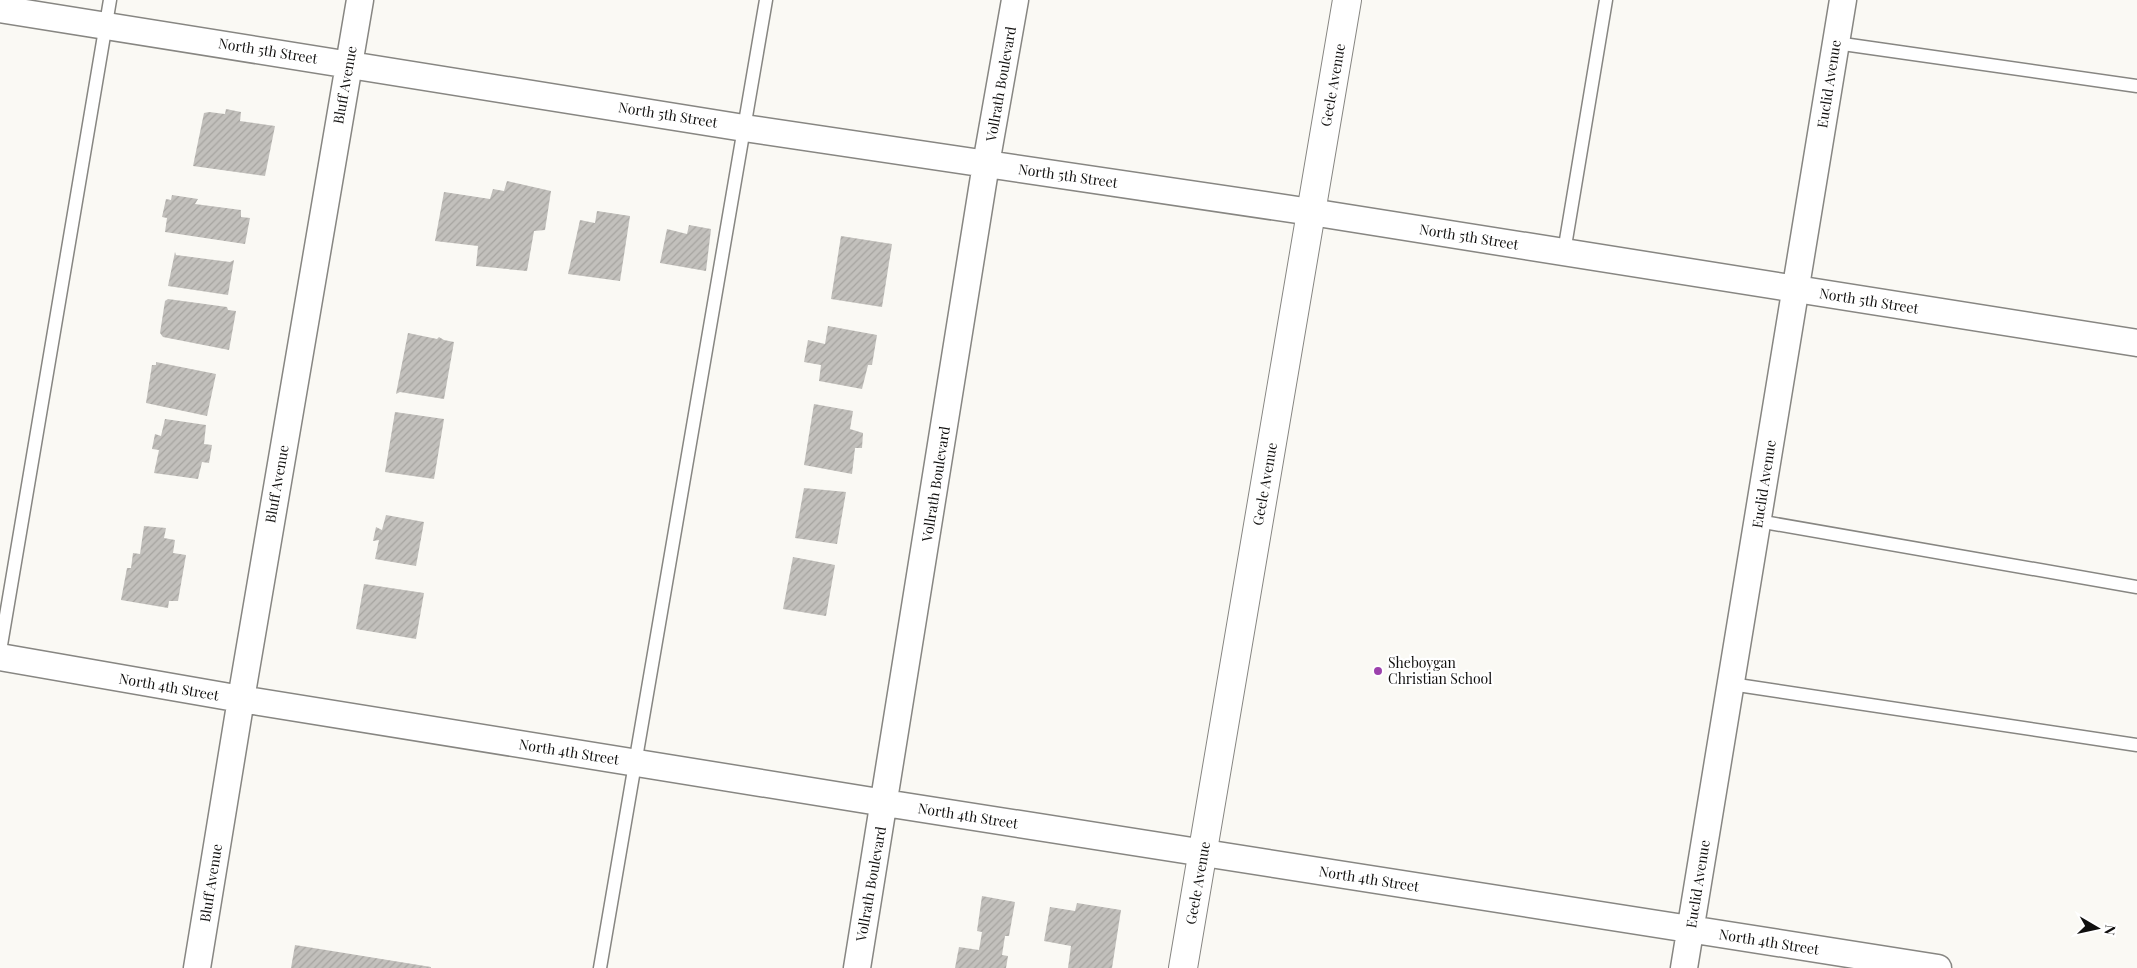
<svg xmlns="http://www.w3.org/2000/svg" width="2137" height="968" font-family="'Playfair Display',serif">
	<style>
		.building { fill: url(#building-hatch) }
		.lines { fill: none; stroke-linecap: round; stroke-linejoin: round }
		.service-casing { stroke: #878682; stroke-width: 15 }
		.minor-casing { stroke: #878682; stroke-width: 29 }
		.tertiary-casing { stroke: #878682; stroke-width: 30 }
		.service { stroke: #fff; stroke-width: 12 }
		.minor { stroke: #fff; stroke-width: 26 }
		.tertiary { stroke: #fff; stroke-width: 28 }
		.poi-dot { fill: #9c41ac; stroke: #fff; stroke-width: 2 }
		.labels { text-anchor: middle; stroke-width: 4.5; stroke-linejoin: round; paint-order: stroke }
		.street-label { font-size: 14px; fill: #100f0e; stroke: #fff }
		.poi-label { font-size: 14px; fill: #100f0e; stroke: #fff; text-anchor: start }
	</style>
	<defs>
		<pattern id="building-hatch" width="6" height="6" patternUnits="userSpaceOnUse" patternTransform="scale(1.25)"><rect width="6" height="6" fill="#c2c0bc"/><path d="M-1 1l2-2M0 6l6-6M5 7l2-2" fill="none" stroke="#a6a4a0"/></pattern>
	</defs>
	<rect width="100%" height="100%" fill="#faf9f4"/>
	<!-- building -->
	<path class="building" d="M226,109L241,112L240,121L275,126L265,176L193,166L204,113L209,112L225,114Z
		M507,181L551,191L545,230L534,231L527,271L476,266L478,246L435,241L444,192L490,199L493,189L504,191Z
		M172,195L198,199L195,204L241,210V217L250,218L245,244L165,232L167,218L162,217L166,199L171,200Z
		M597,211L630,216L620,281L568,274L580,220L595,223Z
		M689,225L711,229L706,271L660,263L667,229L687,234Z
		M841,236L892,244L882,307L831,299Z
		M175,252L176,255L230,262L234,260L228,295L168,286Z
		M168,299L227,307L228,310L236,311L229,350L163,337L160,333L165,301Z
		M828,326L877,335L872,365H868L862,389L819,381L821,365L804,362L808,340L825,344Z
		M408,333L437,339L439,337L444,340L454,342L444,399L400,392L396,394Z
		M156,362L216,374L207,416L146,403L152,365H156Z
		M814,404L853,411L850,429L863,433L862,448H855L852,474L804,465Z
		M395,412L444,419L434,479L385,472Z
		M165,419L206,425L204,444L212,445L209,463L202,462L198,479L154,473L159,450L152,449L155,434L161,436Z
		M804,488L846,492L837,544L795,538Z
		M386,515L424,522L416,566L375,559L379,540L373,541L376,527L382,530Z
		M144,526L166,528L164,538L175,540L173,553L186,555L178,601H169L168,608L121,600L127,568H131L133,553L140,554Z
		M793,557L835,565L826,616L783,609Z
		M364,584L424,593L416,639L356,629Z
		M982,896L1015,902L1009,936H1005L1002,955L1008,956L1006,968H955L959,947L979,950L982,932L977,931Z
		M1077,903L1121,910L1112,968H1068L1071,946L1044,941L1050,907L1075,911Z
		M295,945L431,967V968H291Z"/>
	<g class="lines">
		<!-- service casing -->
		<g class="service-casing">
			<path id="service" d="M1836,43L2137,86
				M1564,252L1606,0
				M1758,521L2137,587
				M0,651L110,0
				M1731,684L2137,745
				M600,968L766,0"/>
		</g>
		<!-- minor casing -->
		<g class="minor-casing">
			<path id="minor" d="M0,9L744,128L1311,212L2137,343
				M0,657L241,699L885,803L1938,968
				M197,968L241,699L360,0
				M857,968L986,164L1015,0
				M1684,968L1843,0"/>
		</g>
		<!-- tertiary casing -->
		<g class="tertiary-casing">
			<path id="tertiary" d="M1183,968L1347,0"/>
		</g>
		<!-- service -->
		<use href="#service" class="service"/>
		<!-- minor -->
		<use href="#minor" class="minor"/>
		<!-- tertiary -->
		<use href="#tertiary" class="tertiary"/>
	</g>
	<!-- markers -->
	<circle class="poi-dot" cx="1378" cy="671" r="5"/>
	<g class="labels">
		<!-- street labels -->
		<g class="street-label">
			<text transform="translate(268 51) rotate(9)" y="5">North 5th Street</text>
			<text transform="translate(1001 84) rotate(-80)" y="5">Vollrath Boulevard</text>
			<text transform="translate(1829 84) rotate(-81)" y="5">Euclid Avenue</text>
			<text transform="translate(345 85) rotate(-80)" y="5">Bluff Avenue</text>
			<text transform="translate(1333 85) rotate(-80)" y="5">Geele Avenue</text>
			<text transform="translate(668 115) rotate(9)" y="5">North 5th Street</text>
			<text transform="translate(1068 176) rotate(8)" y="5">North 5th Street</text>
			<text transform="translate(1469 237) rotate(9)" y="5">North 5th Street</text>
			<text transform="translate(1869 301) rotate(9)" y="5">North 5th Street</text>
			<text transform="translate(277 484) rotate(-80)" y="5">Bluff Avenue</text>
			<text transform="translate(936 484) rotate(-81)" y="5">Vollrath Boulevard</text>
			<text transform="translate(1265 484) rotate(-80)" y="5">Geele Avenue</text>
			<text transform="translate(1764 484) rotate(-81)" y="5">Euclid Avenue</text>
			<text transform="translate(169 687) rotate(10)" y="5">North 4th Street</text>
			<text transform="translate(569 752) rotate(9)" y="5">North 4th Street</text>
			<text transform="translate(968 816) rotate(9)" y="5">North 4th Street</text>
			<text transform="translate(1369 879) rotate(9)" y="5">North 4th Street</text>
			<text transform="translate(211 883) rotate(-81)" y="5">Bluff Avenue</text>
			<text transform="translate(1198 883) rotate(-80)" y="5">Geele Avenue</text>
			<text transform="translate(871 884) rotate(-80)" y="5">Vollrath Boulevard</text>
			<text transform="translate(1698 884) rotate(-81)" y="5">Euclid Avenue</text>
			<text transform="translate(1769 942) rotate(9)" y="5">North 4th Street</text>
		</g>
		<!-- poi labels -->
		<g class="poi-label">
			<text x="1388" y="668">Sheboygan<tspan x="1388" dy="16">Christian School</tspan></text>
		</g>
	</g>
	<!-- north arrow -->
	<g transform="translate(2097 928) rotate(99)" stroke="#ffffff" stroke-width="4" paint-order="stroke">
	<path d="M0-4L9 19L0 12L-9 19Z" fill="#100f0e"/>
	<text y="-8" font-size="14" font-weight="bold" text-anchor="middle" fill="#100f0e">N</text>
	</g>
</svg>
